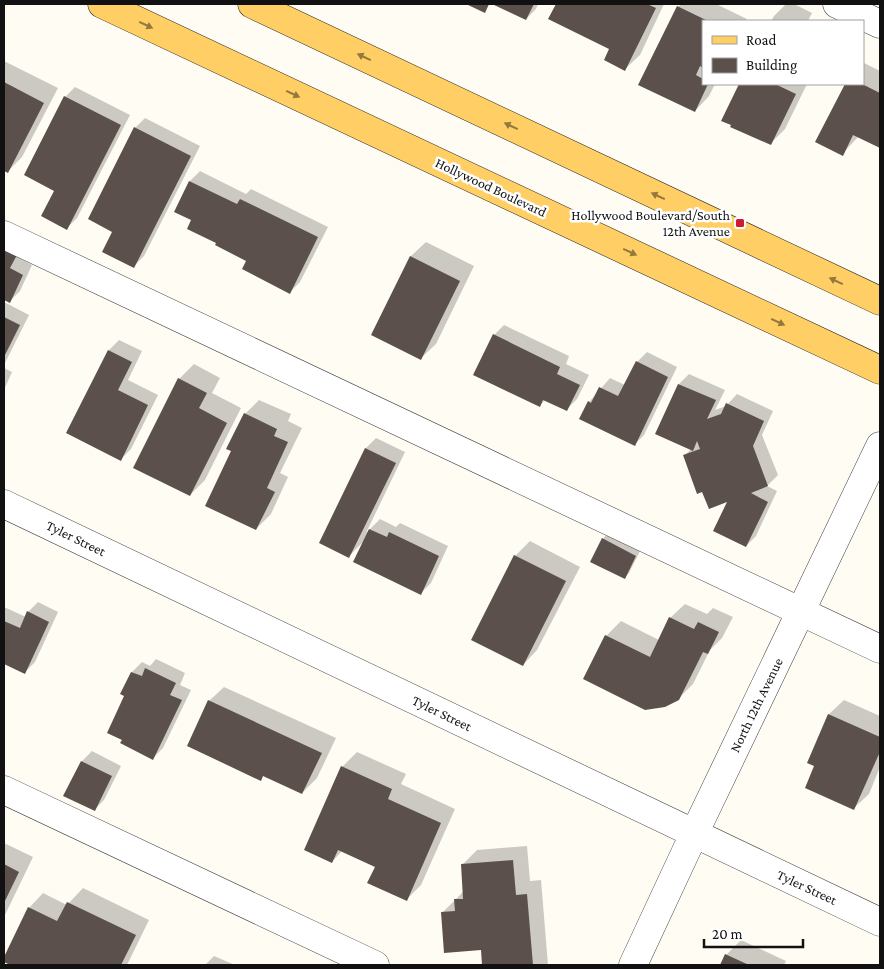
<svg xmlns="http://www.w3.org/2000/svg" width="884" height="969" font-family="'Crimson Pro',serif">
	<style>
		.shadow { fill: #0003 }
		.building { fill: #5b504c }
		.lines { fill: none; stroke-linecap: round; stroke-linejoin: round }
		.minor-casing { stroke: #444; stroke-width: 29 }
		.major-casing { stroke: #222; stroke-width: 29 }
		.minor { stroke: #fff; stroke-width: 28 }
		.major { stroke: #ffce64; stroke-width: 28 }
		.oneway { fill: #94793f }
		.poi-dot { fill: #d1192f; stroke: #fff; stroke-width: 2 }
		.labels { text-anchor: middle; stroke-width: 5; stroke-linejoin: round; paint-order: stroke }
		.street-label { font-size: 14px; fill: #111; stroke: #fff }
		.poi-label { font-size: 14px; fill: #111; stroke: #fff; text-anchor: end }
	</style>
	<rect width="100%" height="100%" fill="#fffcf4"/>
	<!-- shadow -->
	<path class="shadow" d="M494,4H538L536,9L526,19Z
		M557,4H664L640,55L625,69L611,49L550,19Z
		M681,4H716L747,19L745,21H703V84H715L709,96L695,111L678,7Z
		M786,4H794L812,13L808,21H771L774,16Z
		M4,61L58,88L22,157L7,172L4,170Z
		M864,63L880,71V147L859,136L842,154L817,141L846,84H863Z
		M741,84H807L785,129L771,143L723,120Z
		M75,87L130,115L77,218L67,228L56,190L65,97Z
		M145,118L200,146L144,256L134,266L114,231L135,128Z
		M200,171L246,194L251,189L328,227L300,282L290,292L248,261L218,242L193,220L176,211L190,181Z
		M4,233L26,245L19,258L32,265L20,291L10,301L4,298Z
		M426,242L474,266L436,344L421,358L373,334L411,256Z
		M4,302L29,315L4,365Z
		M504,325L569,356L566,364L589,375L577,399L567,409L546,399L539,406L494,335Z
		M119,340L142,351L128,380L158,395L131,449L121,459L109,350Z
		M647,352L677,367L644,435L634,445L589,402L610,378L625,385L637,362Z
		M194,364L220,378L212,393L241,408L205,480L190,495L179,379Z
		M4,368L12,372L4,390Z
		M689,374L725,390L715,410L726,406L737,394L773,411L762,435L778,475L767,486L777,491L756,536L746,546L729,499L703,491L684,456L691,449L657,433L679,384Z
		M259,400L291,414L288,421L302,428L280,473L288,477L271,514L256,529L245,414Z
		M376,438L405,452L366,533L380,519L396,527L400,523L448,546L431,583L421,593L363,542L349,556L320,542L366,448Z
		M607,534L640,551L629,573L624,578L603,539Z
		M530,541L580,567L537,650L523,665L515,556Z
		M38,602L58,612L35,662L25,672L4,662V607L26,617L28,612Z
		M685,604L707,614L713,608L733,617L722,638L710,650L693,684L678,699L606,636L621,621L659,640L670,618Z
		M156,659L185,673L180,685L191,690L163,748L153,758L126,696L122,694L132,672L142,662L150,666Z
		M224,687L336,738L317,778L302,793L264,775L260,779L209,701Z
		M844,700L880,716V767L869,794L854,808L816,766L808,762L829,714Z
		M92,751L121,766L104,800L94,810L82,761Z
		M357,752L406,774L401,784L455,809L421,885L406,900L376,866L342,851L332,862L306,850L342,767Z
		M4,843L33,857L4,917Z
		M527,846L530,881L541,880L548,965H483L482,949L442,913L464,891L463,864L477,850Z
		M83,888L149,920L127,965H13L4,961L29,908L43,893L67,905Z
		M741,940L786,961L784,965H721L726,955Z
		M214,956L235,965H205Z"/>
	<!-- building -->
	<path class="building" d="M466,4H489L485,13Z
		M492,4H534L526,20Z
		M556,4H647L656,8L625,71L604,60L609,49L548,19Z
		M677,6L708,21H703V68L700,66L696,75L703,79V84H708L695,112L638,85Z
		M4,82L44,103L8,173L4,171Z
		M739,84H775L796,94L771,145L730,127L731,125L721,121Z
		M845,84H862L880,93V148L853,135L843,156L815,142Z
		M64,96L121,125L67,230L41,216L54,191L24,175Z
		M134,127L191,156L134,268L102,252L112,232L88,219Z
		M189,181L237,204L240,199L318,237L290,294L242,269L246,261L215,245L216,243L187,229L191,220L174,212Z
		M4,248L17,255L10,268L23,275L10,303L4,300Z
		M410,256L460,281L421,360L371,335Z
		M4,317L20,325L4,357Z
		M493,334L560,367L557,374L580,385L567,411L543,400L540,407L473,375Z
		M108,350L132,362L118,390L148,405L121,461L66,433Z
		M636,361L668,377L635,446L579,419L588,401L591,403L599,387L618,396Z
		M178,378L207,393L199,408L227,423L190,496L133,468Z
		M678,384L716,400L707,419L721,414L726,403L764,421L753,446L768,486L751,493L768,502L746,547L713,531L727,502L709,509L702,492L697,494L683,455L700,449L697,441L693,451L655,434Z
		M244,413L277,429L274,436L288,442L267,488L275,492L256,530L205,506L231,451L226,449Z
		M365,448L396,463L349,558L319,543Z
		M369,529L387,537L389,532L439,556L421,595L353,562Z
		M602,538L636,556L625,579L590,562Z
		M514,555L566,581L523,666L471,640Z
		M27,611L49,622L25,674L4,664V621L20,628Z
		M669,617L694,629L698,622L719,632L708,654L703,652L679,700L665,707L645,710L583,679L605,635L650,657Z
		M145,668L176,683L170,695L182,700L153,760L120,743L122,740L107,733L124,696L120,694L131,672L142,676Z
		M208,700L322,753L302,794L263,776L261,781L187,746Z
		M828,714L880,737V754H879L854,810L805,788L814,766L807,763Z
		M81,761L112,776L95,811L63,796Z
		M341,766L392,789L388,799L441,823L407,901L367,883L375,867L338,850L332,863L304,850Z
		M513,860L516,895L527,894L533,965H482L481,950L444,953L441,912L455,911L454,899H463L461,864Z
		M4,864L19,872L4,903Z
		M67,902L136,935L121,965H10L4,962V957L28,907L57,921Z
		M725,954L749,965H720Z"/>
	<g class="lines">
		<!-- minor casing -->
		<g class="minor-casing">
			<path id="minor" d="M837,4L880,24
				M4,235L880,649
				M4,504L880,922
				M4,790L375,965
				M633,965L694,834L880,446"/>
		</g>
		<!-- major casing -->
		<g class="major-casing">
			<path id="major" d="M102,4L880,370
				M252,4L880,301"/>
		</g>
		<!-- minor -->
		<use href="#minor" class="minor"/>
		<!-- major -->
		<use href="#major" class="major"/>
	</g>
	<!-- one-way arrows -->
	<defs><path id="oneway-solid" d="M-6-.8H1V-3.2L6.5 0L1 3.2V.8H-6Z" transform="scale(1.25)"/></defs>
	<g class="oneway">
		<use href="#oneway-solid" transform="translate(146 25) rotate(25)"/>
		<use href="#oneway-solid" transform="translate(364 57) rotate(-155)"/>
		<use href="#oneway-solid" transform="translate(293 94) rotate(25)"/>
		<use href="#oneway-solid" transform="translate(511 126) rotate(-155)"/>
		<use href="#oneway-solid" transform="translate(658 196) rotate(-155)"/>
		<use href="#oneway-solid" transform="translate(630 252) rotate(25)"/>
		<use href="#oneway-solid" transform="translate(836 281) rotate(-155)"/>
		<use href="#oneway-solid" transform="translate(778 322) rotate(25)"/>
	</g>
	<!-- markers -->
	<rect class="poi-dot" x="735" y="218" width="10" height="10" rx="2.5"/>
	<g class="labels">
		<!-- street labels -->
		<g class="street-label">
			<text transform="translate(491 187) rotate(25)" y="5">Hollywood Boulevard</text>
			<text transform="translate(76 538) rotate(26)" y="5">Tyler Street</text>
			<text transform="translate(756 705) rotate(-64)" y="5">North 12th Avenue</text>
			<text transform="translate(442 713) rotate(26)" y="5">Tyler Street</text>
			<text transform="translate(807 887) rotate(25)" y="5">Tyler Street</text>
		</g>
		<!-- poi labels -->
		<g class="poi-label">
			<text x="730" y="220">Hollywood Boulevard/South<tspan x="730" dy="16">12th Avenue</tspan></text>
		</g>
	</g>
	<!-- border -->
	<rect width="884" height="969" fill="none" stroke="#111111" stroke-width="10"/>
	<!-- legend -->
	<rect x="702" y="20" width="162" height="65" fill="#ffffff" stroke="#a0a0a0"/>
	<rect x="712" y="36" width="25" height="8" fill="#ffce64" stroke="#a0a0a0"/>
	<text x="746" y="45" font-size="15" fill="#111111">Road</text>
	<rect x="712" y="58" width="25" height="15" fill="#5b504c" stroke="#a0a0a0"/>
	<text x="746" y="70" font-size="15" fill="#111111">Building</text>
	<!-- scale -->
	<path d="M704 939v8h99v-8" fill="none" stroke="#111111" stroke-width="2.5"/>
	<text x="712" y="939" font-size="15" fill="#111111" stroke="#ffffff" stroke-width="4" paint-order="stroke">20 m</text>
</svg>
